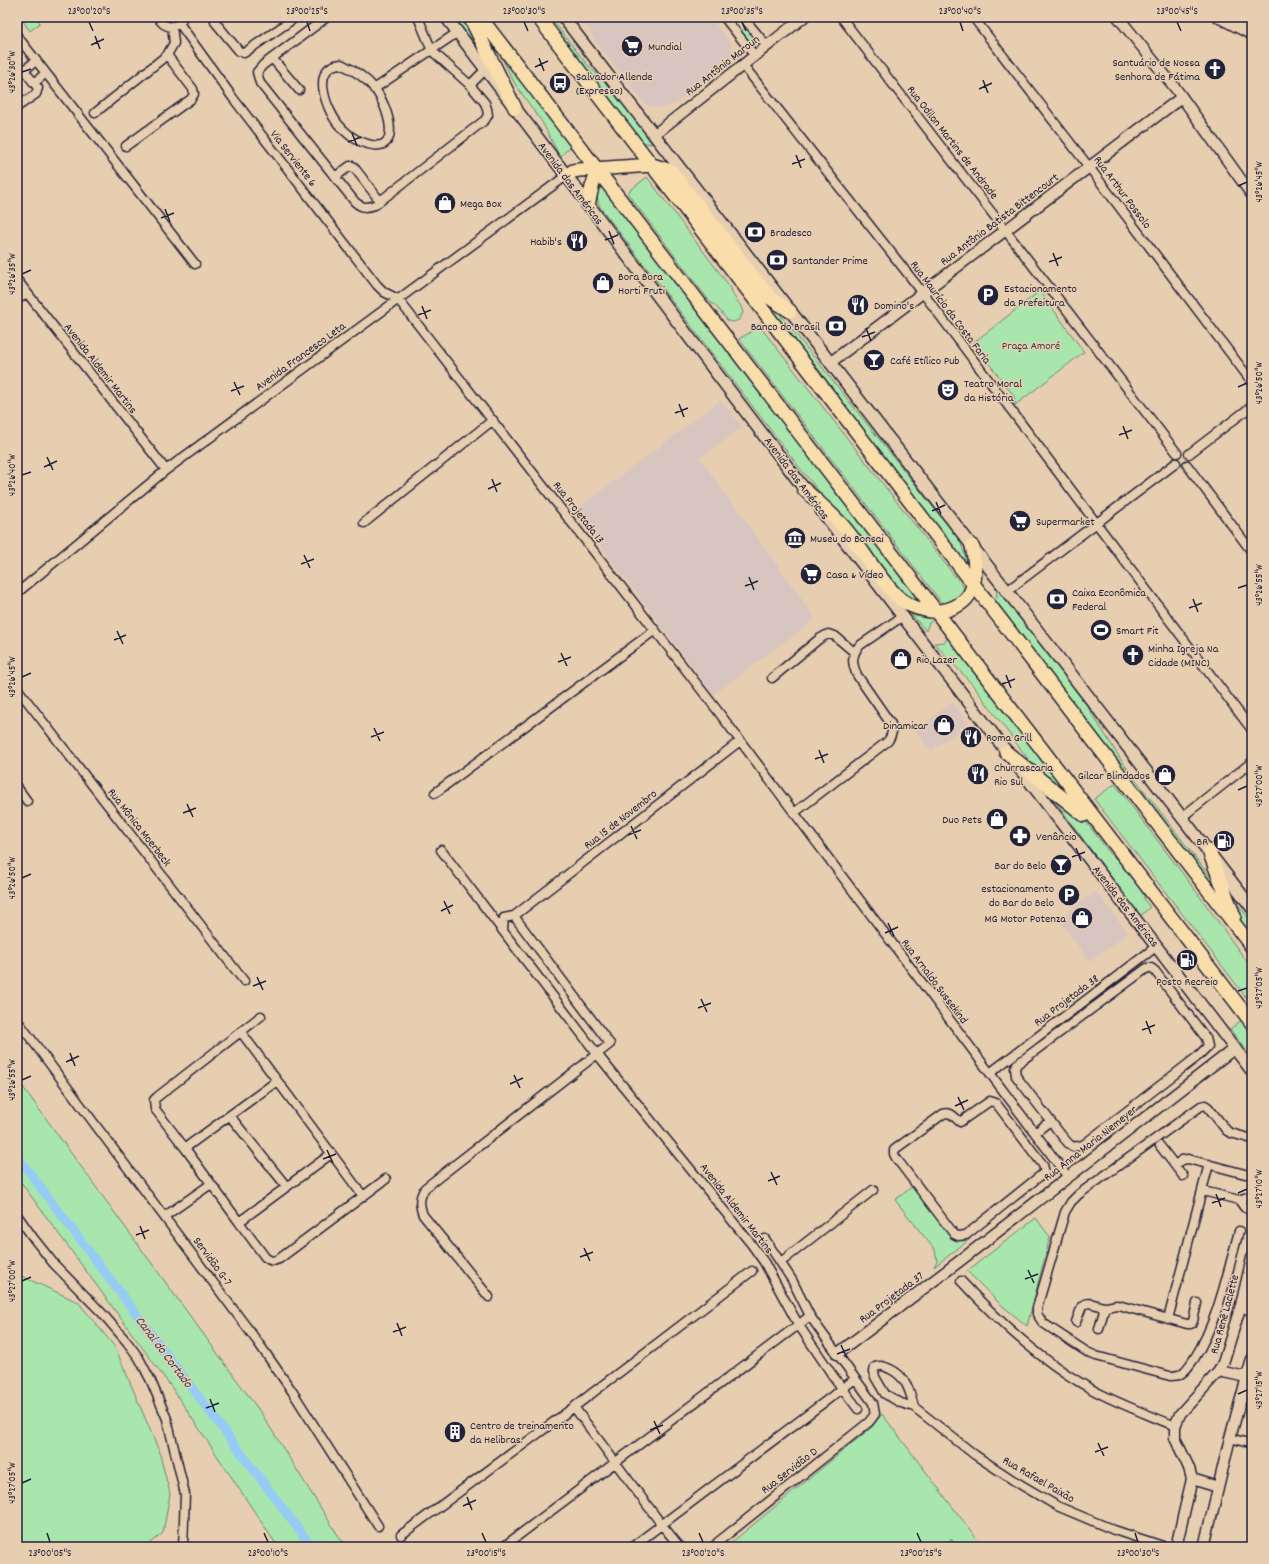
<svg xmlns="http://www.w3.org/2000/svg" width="1269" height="1564" font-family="Dekko,sans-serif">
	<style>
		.built { fill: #d9c5bf }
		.green { fill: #a9e6ad; stroke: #668474 }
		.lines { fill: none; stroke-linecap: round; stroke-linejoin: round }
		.canal { stroke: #95cbf4; stroke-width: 9 }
		.minor-casing { stroke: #22223b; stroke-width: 11 }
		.tertiary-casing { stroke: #22223b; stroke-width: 13 }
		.secondary-casing { stroke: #22223b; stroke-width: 14 }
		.trunk-casing { stroke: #22223b; stroke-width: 16 }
		.minor { stroke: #e8ceb0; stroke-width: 8 }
		.tertiary { stroke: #e8ceb0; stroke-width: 10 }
		.secondary { stroke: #e8ceb0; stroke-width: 11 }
		.trunk { stroke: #f9deab; stroke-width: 13 }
		.ticks { fill: none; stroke: #22223b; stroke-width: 1.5 }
		.labels { text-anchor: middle; stroke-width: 3; stroke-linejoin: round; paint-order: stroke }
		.poi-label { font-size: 12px; fill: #22223b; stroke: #e8ceb0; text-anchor: start }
		.street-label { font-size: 12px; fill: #22223b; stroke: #e8ceb0 }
		.park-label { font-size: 12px; fill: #363f4c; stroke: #e8ceb0 }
		.water-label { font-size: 13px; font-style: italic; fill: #333b57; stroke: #e8ceb0 }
		.neatline { fill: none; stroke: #22223b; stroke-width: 1.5 }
		.ticks-label { font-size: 10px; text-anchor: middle; fill: #22223b }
	</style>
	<rect width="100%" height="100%" fill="#e8ceb0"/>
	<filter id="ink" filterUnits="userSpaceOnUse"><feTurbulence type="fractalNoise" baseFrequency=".025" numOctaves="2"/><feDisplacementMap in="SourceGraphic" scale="8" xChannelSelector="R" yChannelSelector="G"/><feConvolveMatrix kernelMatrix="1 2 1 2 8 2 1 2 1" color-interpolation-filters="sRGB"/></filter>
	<g filter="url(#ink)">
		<!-- built -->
		<path class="built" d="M579,17H711L732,46L733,57L729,62L676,103L666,107L657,108L647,105L641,99L594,40L590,31Z
			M721,400L743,427L700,458L816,619L713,695L574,511Z
			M953,702L968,723L931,751L915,730Z
			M1096,891L1128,933L1090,962L1058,919Z"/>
		<!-- green -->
		<path class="green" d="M20,17H35L40,23L30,31Z
			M454,17H461L478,49Z
			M545,17H550L586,63L620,98L652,144L639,142Z
			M746,27L756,40L753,44L750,45L740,32Z
			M489,33L572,145L560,157L542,122L515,84Z
			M647,177L731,288C732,297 741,303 743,312L740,319L734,322L728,321L715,305L711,303L627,193Z
			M600,182L927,606L912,599L902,592L871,553L802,471L600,207L595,191Z
			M680,187C772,306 867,423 960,541L967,561L968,571L779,326Z
			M1040,291L1084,352L1015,405L1014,396L973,343Z
			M758,324L965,589L960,596L945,607L739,339L749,333Z
			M996,587L1086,704L1123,763L1221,891L1228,909L991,599L997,597Z
			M910,613L920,616L936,618L929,623L926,631Z
			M949,633L1075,799L1031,763L972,684L934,643L945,642Z
			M1115,784L1204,902L1252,969V1005L1094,799Z
			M1043,785L1084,819L1109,852L1132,875L1141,887L1145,901L1150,907L1140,916Z
			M1235,901L1252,922V935L1240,919Z
			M1243,1019L1252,1031V1058L1230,1029Z
			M17,1079L261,1413L341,1540L352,1547H278L172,1388L17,1177Z
			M913,1186L953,1238L962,1241L970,1239L934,1267L937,1261L935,1250L895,1200Z
			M1036,1218L1050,1237L1027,1326L998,1302L967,1271Z
			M17,1274L78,1302L115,1347L159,1451L170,1494L163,1533L146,1547H17Z
			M882,1414L983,1547H958L951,1539L940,1547H726L872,1427Z"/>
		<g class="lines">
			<!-- canal -->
			<path class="canal" d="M17,1156L312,1547"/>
			<!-- minor casing -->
			<g class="minor-casing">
				<path id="minor" d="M158,17C163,29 178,30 183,17
					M215,17V22L239,51L244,53L296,17
					M327,17L263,65L257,72L260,83L355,202C362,208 366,208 375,205L485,120L488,115L487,109L485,103L470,85L432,51L418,17
					M724,17L755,56
					M743,17L767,46
					M841,17L1177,453
					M973,17L1089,167L1252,382
					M179,23L233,98L377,285L384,292L398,299L717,710L1068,1177
					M17,36L195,264
					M272,58L299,90
					M341,64C354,70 366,78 375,89C389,108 405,159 362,142C353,139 344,131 338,124C326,109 310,66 341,64Z
					M743,65L923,293L1252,730
					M17,66L24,70L36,61
					M24,70L34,83
					M470,85L486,69
					M374,89L458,32
					M17,95L23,103
					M17,107L36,94L38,88L34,83L46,73
					M95,113L167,55L174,43L172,26
					M126,146L191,99L194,94L193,89L167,55
					M335,177L350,166H353L380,201
					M17,280L166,470
					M17,300L26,293
					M1189,454L1252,406
					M1187,465L1252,552
					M364,523L493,420
					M1007,591L1176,463
					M17,593L166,470L566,176
					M772,678L819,639L828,634L835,636L854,652
					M17,688L244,981
					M17,787L27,801
					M435,793L655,630
					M794,813L888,741C892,735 893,731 891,724L857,675C852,664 851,656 859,646L903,616
					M1182,817L1252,762
					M441,850L597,1054L752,1245L764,1262L798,1324L833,1376L858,1409
					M514,916L740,741
					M1147,968H1151L1155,971L1206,1038L1208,1046L1197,1057L1083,1145L1073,1147L1069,1144L1062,1136L1016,1076L1015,1068L1017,1064Z
					M261,1016L157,1097L154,1100L155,1109L185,1148L239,1222L331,1154
					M17,1020L257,1341L292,1391L378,1526
					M241,1032L363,1196
					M990,1073L1157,946
					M990,1101L996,1103L1043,1165L1045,1172L966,1235L958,1236L954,1234L896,1158L894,1154V1150L943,1114C951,1111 954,1117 960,1122Z
					M230,1116L287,1187
					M1035,1133L1050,1121
					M1160,1146L1183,1176
					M185,1148L277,1081
					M1175,1165L1182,1160L1188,1159L1245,1174
					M1203,1191L1239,1200
					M1252,1198L1247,1197L1239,1200L1244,1207L1252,1211
					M17,1215L34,1239L54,1264L102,1313L127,1342L139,1358L151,1381L167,1419L185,1494L183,1547
					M165,1216L211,1184
					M239,1222L265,1257C270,1261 273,1262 279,1259L386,1179
					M1239,1231C1227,1274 1218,1321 1194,1359C1190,1364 1187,1370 1182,1373C1179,1376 1175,1376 1170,1376L1096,1356L1087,1352L1043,1323L1037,1314V1308L1065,1212L1071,1202L1079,1194L1201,1106L1205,1105L1208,1107L1227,1131L1231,1133L1252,1139
					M781,1262L873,1190
					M961,1281C1000,1323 1043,1363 1093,1390C1119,1404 1147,1414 1175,1426
					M489,1297L423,1215C419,1204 419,1198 425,1188L610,1044L514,916L504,918L503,930
					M1168,1319L1209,1164
					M1076,1322L1082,1306C1089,1299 1097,1307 1105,1307C1109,1307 1113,1305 1118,1305L1187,1324H1191L1193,1321L1197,1303
					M1099,1329L1105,1307
					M574,1407L662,1525L680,1547
					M914,1407C910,1391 906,1376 890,1369C884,1366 881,1365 875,1367L874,1371L875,1377L885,1394L901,1403L914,1407L975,1455L1013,1480L1057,1506L1114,1530L1166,1547
					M1230,1438L1252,1444
					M401,1535L574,1407L752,1271
					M503,1547L810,1316
					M632,1547L855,1379
					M714,1547L718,1542L869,1422L875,1414L873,1403L820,1330L810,1316L792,1280L765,1239"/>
			</g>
			<!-- tertiary casing -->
			<g class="tertiary-casing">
				<path id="tertiary" d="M1118,17L1176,89L1252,195
					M655,134L804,17
					M831,362L1182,97
					M1241,1305L1252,1311
					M837,1354L961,1260L1235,1048
					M1219,1371L1246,1377
					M1192,1479L1218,1487
					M1176,1547L1192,1479L1189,1468L1175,1438V1426L1180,1414L1219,1371L1223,1363L1241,1305L1252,1258
					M1204,1547L1230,1438L1252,1359"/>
			</g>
			<!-- secondary casing -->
			<g class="secondary-casing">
				<path id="secondary" d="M446,17L809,495
					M563,17L1252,908
					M1219,17L1252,34
					M821,510L1252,1071"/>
			</g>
			<!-- trunk casing -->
			<g class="trunk-casing">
				<path id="trunk" d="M470,17L515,108
					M480,17L1252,1023
					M538,17L1252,947
					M566,176L573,171L579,170L652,165L671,171L770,298L790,311
					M588,205L592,187L598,169
					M804,489C817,501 830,512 842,525C861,546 876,575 896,595C912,611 940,617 960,604C979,592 976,565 972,546
					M1006,752L1084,815
					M1209,851L1234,916"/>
			</g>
			<!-- minor -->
			<use href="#minor" class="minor"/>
			<!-- tertiary -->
			<use href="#tertiary" class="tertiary"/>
			<!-- secondary -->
			<use href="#secondary" class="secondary"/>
			<!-- trunk -->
			<use href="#trunk" class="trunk"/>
		</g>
	</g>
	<!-- ticks -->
	<path class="ticks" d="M89,22L93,31M307,22L310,31M524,22L528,31M742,22L746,31M960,22L963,31M1177,22L1181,31M95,36L100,49M91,45L104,39M539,58L544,71M535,67L548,61M22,72L31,69M983,80L988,93M979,89L992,83M352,133L357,146M348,142L361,137M796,155L801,168M792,164L805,159M1238,186L1247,182M165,209L170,222M161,218L174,213M609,231L614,244M605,240L618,235M1053,253L1058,266M1049,262L1062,257M22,274L31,270M422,306L427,319M418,315L431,310M866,328L871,341M862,337L875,332M234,382L240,395M1238,387L1247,383M231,391L244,386M679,404L684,417M675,413L688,408M1123,426L1128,439M1119,435L1132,430M47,457L53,470M44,467L57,461M22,475L31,472M492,479L497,492M488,489L501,483M936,502L941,514M932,511L945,505M304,555L310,568M301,564L314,559M749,577L754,590M745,586L758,581M1238,588L1247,585M1193,599L1198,612M1189,608L1202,603M117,631L123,644M114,640L126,635M561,653L567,666M558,662L571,657M1006,675L1011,688M22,677L31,673M1002,684L1015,679M374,728L380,741M371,737L384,732M819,750L824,763M815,759L828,754M1238,790L1247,786M187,804L193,817M183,813L196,808M631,826L637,839M628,835L641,830M1076,848L1081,861M1072,857L1085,852M22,878L31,874M444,901L450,914M441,911L453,905M888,923L894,936M885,933L898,927M257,977L263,990M253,986L266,981M1238,991L1247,988M701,999L707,1012M698,1008L711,1003M1146,1021L1151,1034M1142,1030L1155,1025M70,1053L75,1066M66,1062L79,1056M514,1075L520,1088M22,1080L31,1076M510,1084L523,1078M958,1097L964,1110M955,1106L968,1100M327,1150L333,1163M323,1159L336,1154M771,1172L777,1185M768,1181L780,1176M1238,1193L1247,1189M1216,1194L1221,1207M1212,1203L1225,1198M140,1226L145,1239M136,1235L149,1230M584,1248L590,1261M580,1257L593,1252M1028,1270L1034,1283M1025,1279L1038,1274M22,1281L31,1277M397,1323L402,1336M393,1332L406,1327M841,1345L847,1358M837,1354L850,1349M1238,1394L1247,1390M210,1399L215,1412M206,1408L219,1403M654,1421L660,1434M650,1430L663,1425M1098,1443L1104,1456M1095,1452L1108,1447M22,1483L31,1479M467,1497L472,1510M463,1506L476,1500M47,1533L50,1542M264,1533L268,1542M482,1533L486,1542M699,1533L703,1542M917,1533L921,1542M1135,1533L1138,1542"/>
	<!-- icons -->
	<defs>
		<g id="supermarket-disc" transform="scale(1.15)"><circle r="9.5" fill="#22223b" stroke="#e8ceb0"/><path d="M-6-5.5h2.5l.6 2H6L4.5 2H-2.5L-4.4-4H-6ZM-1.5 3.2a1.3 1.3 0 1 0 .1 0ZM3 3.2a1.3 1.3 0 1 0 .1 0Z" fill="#fff"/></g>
		<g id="church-disc" transform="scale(1.15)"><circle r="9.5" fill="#22223b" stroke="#e8ceb0"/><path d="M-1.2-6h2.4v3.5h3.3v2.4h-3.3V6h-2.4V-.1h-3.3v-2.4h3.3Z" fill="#fff"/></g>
		<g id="bus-disc" transform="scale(1.15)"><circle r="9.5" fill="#22223b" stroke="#e8ceb0"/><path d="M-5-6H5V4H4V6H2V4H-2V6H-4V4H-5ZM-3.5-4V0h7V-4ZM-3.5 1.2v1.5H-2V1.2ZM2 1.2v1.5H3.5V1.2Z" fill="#fff"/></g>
		<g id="shop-disc" transform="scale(1.15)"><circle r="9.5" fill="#22223b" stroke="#e8ceb0"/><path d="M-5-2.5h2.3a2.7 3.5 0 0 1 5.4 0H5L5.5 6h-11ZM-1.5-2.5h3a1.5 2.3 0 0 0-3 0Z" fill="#fff"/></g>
		<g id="bank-disc" transform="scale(1.15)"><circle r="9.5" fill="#22223b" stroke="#e8ceb0"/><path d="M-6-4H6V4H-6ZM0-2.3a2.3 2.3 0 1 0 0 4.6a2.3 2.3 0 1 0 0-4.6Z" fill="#fff"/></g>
		<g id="restaurant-disc" transform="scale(1.15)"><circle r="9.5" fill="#22223b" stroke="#e8ceb0"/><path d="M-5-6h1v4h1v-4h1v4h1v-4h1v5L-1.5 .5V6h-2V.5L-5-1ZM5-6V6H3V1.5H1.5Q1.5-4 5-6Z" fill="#fff"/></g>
		<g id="parking-disc" transform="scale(1.15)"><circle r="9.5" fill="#22223b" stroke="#e8ceb0"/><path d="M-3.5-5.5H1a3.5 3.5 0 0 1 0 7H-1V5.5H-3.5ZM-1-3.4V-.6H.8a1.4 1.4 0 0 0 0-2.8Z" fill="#fff"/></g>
		<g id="bar-disc" transform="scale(1.15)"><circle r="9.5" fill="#22223b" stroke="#e8ceb0"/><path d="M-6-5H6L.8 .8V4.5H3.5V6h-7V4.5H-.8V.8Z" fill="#fff"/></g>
		<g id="theatre-disc" transform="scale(1.15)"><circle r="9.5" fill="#22223b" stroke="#e8ceb0"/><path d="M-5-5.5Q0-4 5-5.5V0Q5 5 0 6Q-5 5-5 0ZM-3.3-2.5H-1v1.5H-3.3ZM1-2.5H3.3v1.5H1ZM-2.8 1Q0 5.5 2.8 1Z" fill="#fff"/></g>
		<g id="museum-disc" transform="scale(1.15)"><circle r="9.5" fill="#22223b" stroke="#e8ceb0"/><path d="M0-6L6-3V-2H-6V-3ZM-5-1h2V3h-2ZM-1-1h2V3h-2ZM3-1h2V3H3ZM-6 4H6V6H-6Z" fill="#fff"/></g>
		<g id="stadium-disc" transform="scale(1.15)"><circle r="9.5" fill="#22223b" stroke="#e8ceb0"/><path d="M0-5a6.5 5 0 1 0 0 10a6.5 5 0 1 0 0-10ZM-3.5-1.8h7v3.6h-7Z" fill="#fff"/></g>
		<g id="pharmacy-disc" transform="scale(1.15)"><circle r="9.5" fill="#22223b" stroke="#e8ceb0"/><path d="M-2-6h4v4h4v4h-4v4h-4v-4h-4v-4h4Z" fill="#fff"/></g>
		<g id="fuel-disc" transform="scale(1.15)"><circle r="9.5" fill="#22223b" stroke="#e8ceb0"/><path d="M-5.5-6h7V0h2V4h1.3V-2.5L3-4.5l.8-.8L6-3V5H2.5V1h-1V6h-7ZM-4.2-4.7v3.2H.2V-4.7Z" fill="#fff"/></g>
		<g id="building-disc" transform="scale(1.15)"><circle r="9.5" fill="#22223b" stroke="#e8ceb0"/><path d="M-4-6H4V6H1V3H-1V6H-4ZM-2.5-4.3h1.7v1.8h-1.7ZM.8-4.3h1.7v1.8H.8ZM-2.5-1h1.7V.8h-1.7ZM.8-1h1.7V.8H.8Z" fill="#fff"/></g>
	</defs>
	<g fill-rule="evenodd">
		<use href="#supermarket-disc" x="632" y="46"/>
		<use href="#church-disc" x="1215" y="69"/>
		<use href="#bus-disc" x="560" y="83"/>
		<use href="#shop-disc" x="445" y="203"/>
		<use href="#bank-disc" x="755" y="232"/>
		<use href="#restaurant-disc" x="577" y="241"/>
		<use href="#bank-disc" x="777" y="260"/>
		<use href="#shop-disc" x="603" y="283"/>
		<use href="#parking-disc" x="988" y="295"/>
		<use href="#restaurant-disc" x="858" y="305"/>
		<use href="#bank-disc" x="836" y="326"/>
		<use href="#bar-disc" x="874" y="360"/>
		<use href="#theatre-disc" x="948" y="390"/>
		<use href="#supermarket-disc" x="1020" y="521"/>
		<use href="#museum-disc" x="795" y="538"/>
		<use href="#supermarket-disc" x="811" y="574"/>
		<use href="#bank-disc" x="1057" y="599"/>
		<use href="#stadium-disc" x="1101" y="630"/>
		<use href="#church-disc" x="1133" y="655"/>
		<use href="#shop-disc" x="901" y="659"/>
		<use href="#shop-disc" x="944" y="725"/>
		<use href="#restaurant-disc" x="971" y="737"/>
		<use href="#restaurant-disc" x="978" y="774"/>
		<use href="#shop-disc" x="1165" y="775"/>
		<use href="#shop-disc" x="997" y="819"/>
		<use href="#pharmacy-disc" x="1020" y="836"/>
		<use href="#fuel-disc" x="1224" y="841"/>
		<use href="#bar-disc" x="1061" y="865"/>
		<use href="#parking-disc" x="1069" y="895"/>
		<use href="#shop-disc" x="1082" y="918"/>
		<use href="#fuel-disc" x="1187" y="960"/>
		<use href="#building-disc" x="455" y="1432"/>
	</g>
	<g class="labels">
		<!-- poi labels -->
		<g class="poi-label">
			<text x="648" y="50">Mundial</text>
			<text x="1200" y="66" text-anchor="end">Santuário de Nossa<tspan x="1200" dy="14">Senhora de Fátima</tspan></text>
			<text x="576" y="80">Salvador Allende<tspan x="576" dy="14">(Expresso)</tspan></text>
			<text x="460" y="207">Mega Box</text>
			<text x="770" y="236">Bradesco</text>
			<text x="562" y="245" text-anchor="end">Habib's</text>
			<text x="792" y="264">Santander Prime</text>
			<text x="618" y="280">Bora Bora<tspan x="618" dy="14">Horti Fruti</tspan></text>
			<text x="1004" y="292">Estacionamento<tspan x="1004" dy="14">da Prefeitura</tspan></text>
			<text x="874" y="309">Domino's</text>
			<text x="820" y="330" text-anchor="end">Banco do Brasil</text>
			<text x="890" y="364">Café Etílico Pub</text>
			<text x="964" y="387">Teatro Moral<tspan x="964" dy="14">da História</tspan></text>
			<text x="1036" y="525">Supermarket</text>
			<text x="810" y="542">Museu do Bonsai</text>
			<text x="826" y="578">Casa &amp; Vídeo</text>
			<text x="1072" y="596">Caixa Econômica<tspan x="1072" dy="14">Federal</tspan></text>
			<text x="1116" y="634">Smart Fit</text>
			<text x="1148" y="652">Minha Igreja Na<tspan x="1148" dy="14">Cidade (MINC)</tspan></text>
			<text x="916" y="663">Rio Lazer</text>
			<text x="928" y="729" text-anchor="end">Dinamicar</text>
			<text x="986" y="741">Roma Grill</text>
			<text x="994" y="771">Churrascaria<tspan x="994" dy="14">Rio Sul</tspan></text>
			<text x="1150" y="779" text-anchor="end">Gilcar Blindados</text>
			<text x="982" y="823" text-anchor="end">Duo Pets</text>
			<text x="1036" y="840">Venâncio</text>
			<text x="1208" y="845" text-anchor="end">BR</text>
			<text x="1046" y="869" text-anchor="end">Bar do Belo</text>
			<text x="1054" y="892" text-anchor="end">estacionamento<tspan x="1054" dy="14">do Bar do Belo</tspan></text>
			<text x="1066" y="922" text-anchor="end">MG Motor Potenza</text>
			<text x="1187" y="985" text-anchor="middle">Posto Recreio</text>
			<text x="470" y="1429">Centro de treinamento<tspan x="470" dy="14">da Helibras.</tspan></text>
		</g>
		<!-- street labels -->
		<g class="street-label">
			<text transform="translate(722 65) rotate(-38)" y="4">Rua Antônio Maroun</text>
			<text transform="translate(953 142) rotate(52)" y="4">Rua Odilon Martins de Andrade</text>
			<text transform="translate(294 158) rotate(52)" y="4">Via Serviente 6</text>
			<text transform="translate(571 183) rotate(53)" y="4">Avenida das Américas</text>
			<text transform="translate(1123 192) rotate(53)" y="4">Rua Arthur Possolo</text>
			<text transform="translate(999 219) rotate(-37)" y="4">Rua Antônio Batista Bittencourt</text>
			<text transform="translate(951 312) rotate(53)" y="4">Rua Maurício da Costa Faria</text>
			<text transform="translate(300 356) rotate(-36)" y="4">Avenida Francesco Leta</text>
			<text transform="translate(101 368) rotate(52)" y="4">Avenida Aldemir Martins</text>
			<text transform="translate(797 478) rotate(53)" y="4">Avenida das Américas</text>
			<text transform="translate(579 512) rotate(52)" y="4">Rua Projetada 13</text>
			<text transform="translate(620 819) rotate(-38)" y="4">Rua 15 de Novembro</text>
			<text transform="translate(140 827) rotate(52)" y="4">Rua Mônica Moerbeck</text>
			<text transform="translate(1126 906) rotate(52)" y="4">Avenida das Américas</text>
			<text transform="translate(935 981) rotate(53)" y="4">Rua Arnaldo Sussekind</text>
			<text transform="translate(1066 1000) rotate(-37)" y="4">Rua Projetada 38</text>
			<text transform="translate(1090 1143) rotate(-38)" y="4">Rua Anna Maria Niemeyer</text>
			<text transform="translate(737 1208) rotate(52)" y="4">Avenida Aldemir Martins</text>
			<text transform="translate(213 1261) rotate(54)" y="4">Servidão G-7</text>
			<text transform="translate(891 1297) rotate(-37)" y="4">Rua Projetada 37</text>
			<text transform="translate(1224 1314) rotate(-75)" y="4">Rua Renê Laclette</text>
			<text transform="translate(789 1470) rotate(-38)" y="4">Rua Servidão D</text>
			<text transform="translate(1039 1479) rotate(30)" y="4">Rua Rafael Paixão</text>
		</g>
		<!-- park labels -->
		<g class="park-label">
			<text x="1031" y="349">Praça Amoré</text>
		</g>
		<!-- water labels -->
		<g class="water-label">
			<text transform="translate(165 1351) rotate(53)" y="5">Canal do Cortado</text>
		</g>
	</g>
	<!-- margin -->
	<rect width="1269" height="1564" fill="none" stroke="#e8ceb0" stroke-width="44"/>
	<rect x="22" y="22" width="1225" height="1520" class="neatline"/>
	<g class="ticks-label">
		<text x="89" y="14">23°00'20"S</text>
		<text x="307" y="14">23°00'25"S</text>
		<text x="524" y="14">23°00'30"S</text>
		<text x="742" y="14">23°00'35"S</text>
		<text x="960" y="14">23°00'40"S</text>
		<text x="1177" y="14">23°00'45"S</text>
		<text transform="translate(11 72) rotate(-90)" y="4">43°26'30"W</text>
		<text transform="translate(1258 182) rotate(-90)" y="4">43°26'45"W</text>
		<text transform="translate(11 274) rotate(-90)" y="4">43°26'35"W</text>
		<text transform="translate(1258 383) rotate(-90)" y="4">43°26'50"W</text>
		<text transform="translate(11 475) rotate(-90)" y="4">43°26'40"W</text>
		<text transform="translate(1258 585) rotate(-90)" y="4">43°26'55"W</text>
		<text transform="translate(11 677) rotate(-90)" y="4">43°26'45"W</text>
		<text transform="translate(1258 786) rotate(-90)" y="4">43°27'00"W</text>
		<text transform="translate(11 878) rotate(-90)" y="4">43°26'50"W</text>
		<text transform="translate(1258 988) rotate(-90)" y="4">43°27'05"W</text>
		<text transform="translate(11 1080) rotate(-90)" y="4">43°26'55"W</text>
		<text transform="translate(1258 1189) rotate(-90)" y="4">43°27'10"W</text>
		<text transform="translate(11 1281) rotate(-90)" y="4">43°27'00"W</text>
		<text transform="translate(1258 1390) rotate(-90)" y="4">43°27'15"W</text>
		<text transform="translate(11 1483) rotate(-90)" y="4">43°27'05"W</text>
		<text x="50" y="1556">23°00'05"S</text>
		<text x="268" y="1556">23°00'10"S</text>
		<text x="486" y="1556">23°00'15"S</text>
		<text x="703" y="1556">23°00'20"S</text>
		<text x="921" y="1556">23°00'25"S</text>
		<text x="1138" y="1556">23°00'30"S</text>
	</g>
</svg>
